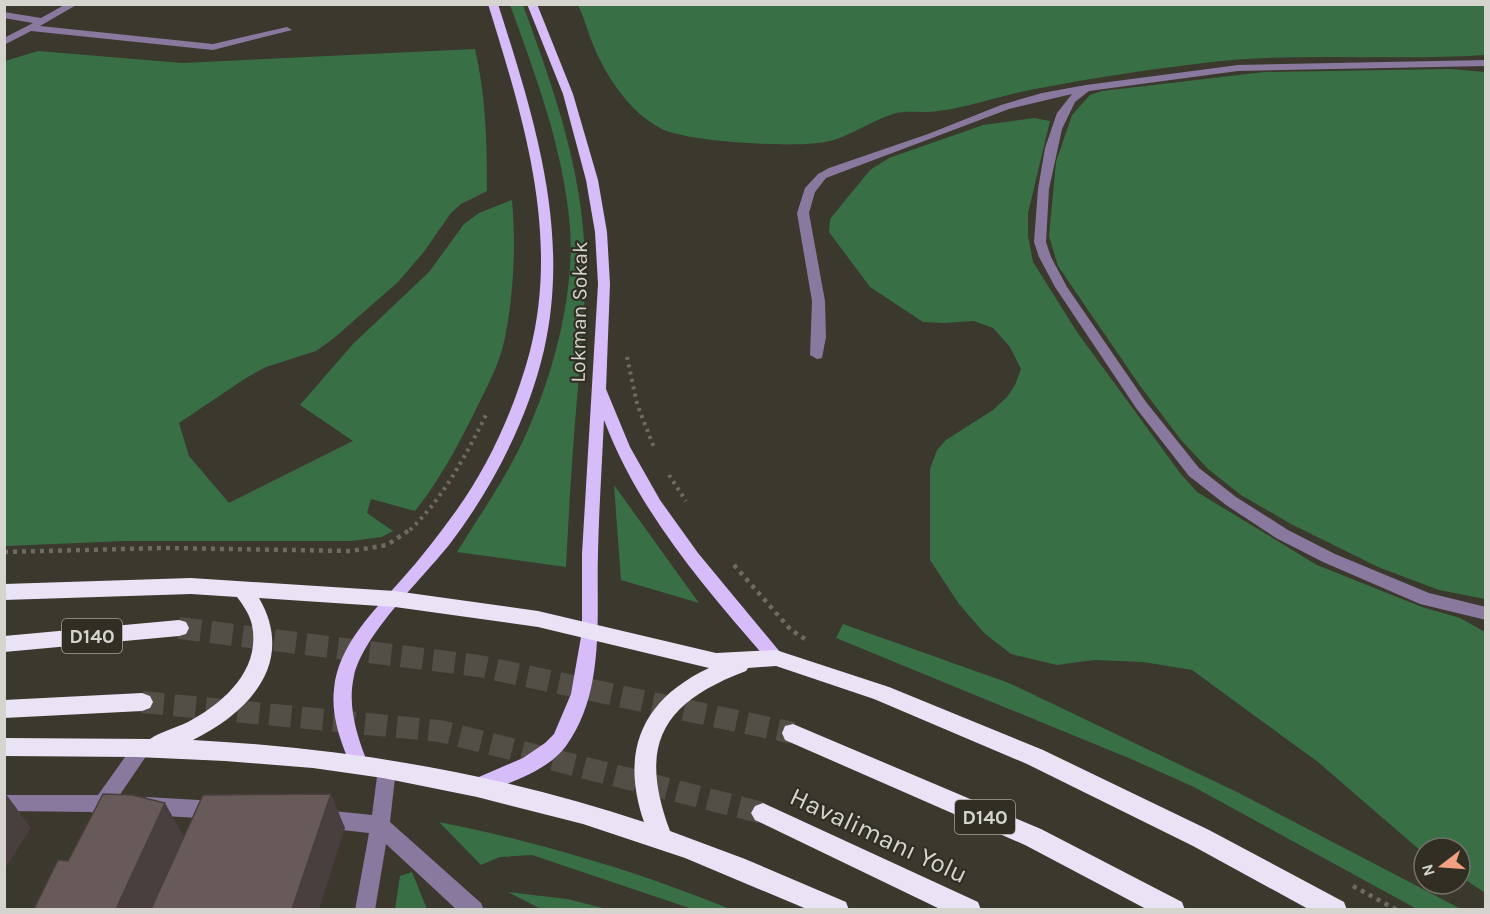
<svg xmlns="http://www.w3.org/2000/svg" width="1490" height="914" font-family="Karla,sans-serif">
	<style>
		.green { fill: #386f45 }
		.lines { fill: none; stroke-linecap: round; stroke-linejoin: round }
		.highway-tunnel { stroke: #524f46; stroke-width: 22; stroke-dasharray: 22 10; stroke-linecap: butt }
		.path-far1 { stroke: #6e6b62; stroke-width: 4; stroke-dasharray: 3 4.5; stroke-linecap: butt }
		.path { stroke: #6e6b62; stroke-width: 4.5; stroke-dasharray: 4 5; stroke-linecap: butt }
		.minor { fill: #89799e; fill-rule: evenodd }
		.major { fill: #d6bcf9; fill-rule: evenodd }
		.highway { fill: #eae3f5; fill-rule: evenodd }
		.shaded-wall { fill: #483f3e }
		.building { fill: #675a58; stroke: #483f3e; stroke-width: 1.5 }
		.labels { text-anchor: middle; stroke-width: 4.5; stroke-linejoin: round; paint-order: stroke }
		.shield { fill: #312e24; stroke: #a4a29b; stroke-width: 1.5 }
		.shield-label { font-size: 20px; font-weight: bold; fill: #d6d4ce }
		.street-label { font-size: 21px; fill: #d6d4ce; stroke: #312e24 }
		.near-street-label { font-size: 26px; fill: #d6d4ce; stroke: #312e24 }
	</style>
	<rect width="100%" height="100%" fill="#3b382e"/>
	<!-- green -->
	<path class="green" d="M510,5H523C548,74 574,145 582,218C589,279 582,339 577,399C572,455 569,511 566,567L457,552C479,516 504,481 522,443C552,380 575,296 570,227C564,151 536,76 510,5Z
		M578,5H1485V55C1394,61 1303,52 1212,62C1151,69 1091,78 1030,90C999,96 970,107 938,111C926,113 915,111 903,112C882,114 851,136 830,141C802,149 687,142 662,129C628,112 603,72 590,37C586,26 583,15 578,5Z
		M475,49C486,97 487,142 487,191L461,204L451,213L423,253L398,282L334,338L316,351L266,367L246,378L179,423L189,456L229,503L353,441L300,405L353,344L429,272L464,224L479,213L512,200C516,245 514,293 505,337C501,359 490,381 480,401C461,440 442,477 415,511L371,499L367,513L393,531L382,537L351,541H126L5,546V61L38,51L182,63Z
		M1450,69L1485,72V599L1439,590L1378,567L1291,524L1241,495L1208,469L1181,440L1138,383L1058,266L1049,236L1056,162L1072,115L1090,95L1102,91L1264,72Z
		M1034,118L1050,121L1028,213V236L1033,262L1077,332L1180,473L1197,492L1317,565L1422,607L1460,618L1485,632V893L1460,876V848H1424V853L1422,852L1318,762L1192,670L1143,662L1094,660L1057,665L1011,654L984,633L959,604L930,560V469L937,450L946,440L993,410L1007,397L1015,385L1021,369L1010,347L993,328L974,321L944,323L923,322L870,287L829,232L830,219L870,170L889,158L983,125Z
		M614,485L699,603L621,580Z
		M843,624L1009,683L1239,793L1461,909H1417L1192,786L1131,759L836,638Z
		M439,822C539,842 636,871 730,909H692L532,855L500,857L481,865Z
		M412,872L427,909H395L400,876Z
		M508,892L567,899L607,909H541Z"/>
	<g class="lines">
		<!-- highway-tunnel -->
		<path class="highway-tunnel" d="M179,628L479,666L793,733
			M142,702L440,731L763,813"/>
		<!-- path-far1 -->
		<path class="path-far1" d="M627,357L637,404L655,450
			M669,475L686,501
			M410,530C444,497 466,455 487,413"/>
		<!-- path -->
		<path class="path" d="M4,552L165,548L351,551L387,545L411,529
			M734,565L791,630L805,639
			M1353,886L1397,910"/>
		<!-- minor -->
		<path class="minor" d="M66,4H78L40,26L213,44L287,27L292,30L213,50L31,31L4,45V38L33,23L4,18V12L41,18Z
			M1486,60V66L1238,71L1089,91L1075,102L1062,129L1049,189L1046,242L1051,257L1067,287L1146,402L1199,468L1236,497L1288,530L1335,554L1429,593L1486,607V620L1420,604L1323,562L1276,538L1226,505L1189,476L1136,408L1055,287L1039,257L1034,242L1038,189L1045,148L1057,113L1072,94L1009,109L826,178L815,192L809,213L825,301L826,337L822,358L817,359L810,355L812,301L797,213L805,188L818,174L829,168L928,134L1001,105L1042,93L1086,85L1238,65Z
			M142,741L149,743L151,749L119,796L124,798L127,804L124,810L108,812L99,818L91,812L4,811V795H98L135,743Z
			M387,761L394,763L396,769L390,822L481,903L484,910H457L386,844L375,910H355L369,833L324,828L317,825L314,819L317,813L324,810L372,815L378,769L380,763Z
			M147,797L216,801L223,804L226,810L223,816L216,819L147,815L140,812L137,806L140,800Z"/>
		<!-- major -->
		<path class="major" d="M488,4H498C534,117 571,231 544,350C528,419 492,489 449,545C421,580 363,635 354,676C347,706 357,736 368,764L366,770L359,772L352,770L350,764C340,740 331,715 334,689C338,645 374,611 402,579C420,559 437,537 453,515C488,468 515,408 530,351C560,233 523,117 488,4Z
			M527,4H537L573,94L598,180L607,232L610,284L606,389L630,447L660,500L698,553L785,658L782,663L776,665L770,663C706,589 639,513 604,420C602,464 599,508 598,552C596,616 606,691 566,746C548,771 507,784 479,794L472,792L470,786L472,780L523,758L545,743L554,734L571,694L582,631V554L598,284L595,232L586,180L563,94Z"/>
		<!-- highway -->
		<path class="highway" d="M191,578L395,591L538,611L716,653L776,650L889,687L1043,750L1209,830L1344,902L1347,910H1310L1193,846L1027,764L874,699L776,666L748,668L746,671C661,703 638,745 670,831L745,859L846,902L849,910H809L685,858L583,824L477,797L383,778L313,768L225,761L137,757L4,756V738L150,739C160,732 175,728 188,722C224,703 261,670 252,625C250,615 243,605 237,597L191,594L4,600V584ZM259,598L395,607L538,627L709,668C641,700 620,752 644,822C498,773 346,748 193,740C250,712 296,662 259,598Z
			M179,620L186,622L189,628L186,634L179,636L4,652V636Z
			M142,693L150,696L153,702L150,708L142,711L4,718V700Z
			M793,724L1041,829L1182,902L1185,910H1148L1025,845L785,740L782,733L785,726Z
			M763,803L978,902L981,910H942L755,820L751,813L755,806Z"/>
	</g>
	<!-- shaded-wall -->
	<path class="shaded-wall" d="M6,794L31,828L4,870V796Z
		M331,794L345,828L319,909H292Z
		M165,803L184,837L153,909H116Z"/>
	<!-- building -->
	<path class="building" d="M103,794L132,795L165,803L116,909H34L58,860L68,861Z
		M331,794L292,909H151L203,795Z"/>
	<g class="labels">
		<!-- shield labels -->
		<g class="shield">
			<rect x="62" y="619" width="60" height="34" rx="4.5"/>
			<rect x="955" y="800" width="60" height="34" rx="4.5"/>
		</g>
		<g class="shield-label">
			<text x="92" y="643">D140</text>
			<text x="985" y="824">D140</text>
		</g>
		<!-- street labels -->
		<g class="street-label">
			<text transform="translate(579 312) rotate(-89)" y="7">Lokman Sokak</text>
		</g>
		<!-- near-street labels -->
		<g class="near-street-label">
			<text transform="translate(879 835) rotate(25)" y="9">Havalimanı Yolu</text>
		</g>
	</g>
	<!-- border -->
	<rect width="1490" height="914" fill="none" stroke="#d6d4ce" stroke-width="12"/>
	<!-- north arrow -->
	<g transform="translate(1442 866) rotate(253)"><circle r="28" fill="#312e24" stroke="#737068" stroke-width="1.5"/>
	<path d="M0-4.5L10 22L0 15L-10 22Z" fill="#f2a07f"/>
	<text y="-9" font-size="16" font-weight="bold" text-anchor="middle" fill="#d6d4ce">N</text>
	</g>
</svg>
